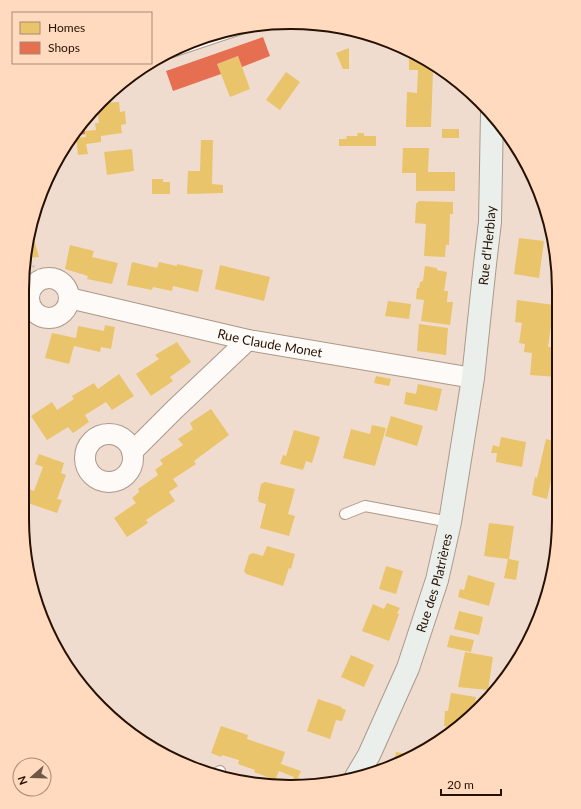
<svg xmlns="http://www.w3.org/2000/svg" width="581" height="809" font-family="Lato,sans-serif">
	<style>
		.homes { fill: #e9c46a }
		.shops { fill: #e76f51 }
		.lines { fill: none; stroke-linecap: round; stroke-linejoin: round }
		.lane-casing { stroke: #ab9889; stroke-width: 12 }
		.street-casing { stroke: #ab9889; stroke-width: 22 }
		.secondary-casing { stroke: #ab9889; stroke-width: 24 }
		.path { stroke: #d0c8c5; stroke-width: 2.5; stroke-dasharray: 3 3; stroke-linecap: butt }
		.lane { stroke: #fdfaf8; stroke-width: 10 }
		.street { stroke: #fdfaf8; stroke-width: 20 }
		.secondary { stroke: #eaefec; stroke-width: 22 }
		.labels { text-anchor: middle; stroke-width: 4; stroke-linejoin: round; paint-order: stroke }
		.street-label { font-size: 13px; fill: #261102; stroke: #ffdabf }
		.rim { fill: none; stroke: #261102; stroke-width: 2 }
	</style>
	<rect width="100%" height="100%" fill="#f0dcce"/>
	<!-- homes -->
	<path class="homes" d="M302,23H308L320,25L305,30Z
		M349,48V69H343L336,53Z
		M409,50L441,70H433L431,127H406L407,92L417,93L418,70H409Z
		M238,56L250,89L230,97L217,64Z
		M286,72L300,82L280,110L266,100Z
		M119,102L120,112L125,111L126,124L121,125L122,133L101,136V142L86,144L88,154L78,155L76,138L86,137L85,131L96,130L95,123H99L97,108L101,103Z
		M442,129H459V138H442Z
		M357,133H364V136H376V146H339V139H347L346,136H358Z
		M201,140H213L212,184L223,185V193L187,194L188,171H200Z
		M403,148H429L428,172H455V191H416V173H402Z
		M132,149L134,171L107,175L104,152Z
		M152,179H163V182H170V194H152Z
		M535,182L538,188L540,193L534,192Z
		M419,201L453,202V214H450L449,245H446L445,257L424,256L426,224L415,223L416,204Z
		M519,238L544,241L539,278L514,274Z
		M34,239L39,257L27,258V241Z
		M70,245L94,251L92,257L118,263L112,284L87,279L88,276L65,269Z
		M132,262L157,268L159,262L177,266V264L203,270L198,292L173,286L172,291L153,287L152,290L127,285Z
		M220,265L270,277L264,301L215,289Z
		M425,266L437,268V270L447,272L444,291H448L447,302H453L450,325L421,321L424,300L416,299L417,288H419L420,282L423,281Z
		M517,300L554,305L548,347L557,348V377L530,375L532,353L524,352L525,344L519,343L522,323L515,322Z
		M388,301L411,304L409,319L385,316Z
		M419,324L448,328L446,355L417,351Z
		M105,325L115,327L111,349L101,347L100,352L74,346L69,364L45,358L52,333L76,338L78,326L104,331Z
		M177,342L191,362L170,377L173,381L151,396L136,374L159,359L155,355Z
		M119,374L134,396L112,410L106,402L85,415L89,422L73,433L68,427L47,440L31,416L52,402L57,410L74,399L72,396L94,383L98,389Z
		M376,376L391,379L389,386L374,383Z
		M418,384L442,389L437,411L404,404L406,392L416,394Z
		M211,409L229,435L194,461L196,464L173,479L178,486L169,492L175,501L146,520L148,523L127,537L114,518L136,503L132,498L139,492L138,489L158,475L155,470L163,464L160,460L183,445L178,439L193,429L190,423Z
		M391,416L423,426L417,446L385,436Z
		M372,425L386,428L375,466L343,458L351,429L370,434Z
		M294,430L320,437L312,463L306,461L303,470L280,464L283,455L286,456Z
		M501,437L526,442L522,467L496,462L497,453H491L493,445L499,447Z
		M546,439L558,442V449L547,499L532,495L535,477L537,478Z
		M39,454L64,463L61,473L66,475L57,499L62,500L57,513L22,501L23,487L34,491L43,467L35,464Z
		M265,482L295,489L288,514L295,516L289,536L260,528L266,504L259,502L258,499L261,484Z
		M489,523L514,526L509,559L519,561L516,580L504,578L508,559L484,556Z
		M267,546L295,554L291,569L289,568L283,586L246,574L244,571L249,555L253,553L263,556Z
		M386,566L403,571L396,594L379,589Z
		M468,575L495,583L489,606L458,597L460,589L464,590Z
		M387,603L400,608L397,613L399,614L389,641L362,631L373,604L384,609Z
		M459,611L483,617L479,635L454,629Z
		M450,635L474,640L471,652L447,647Z
		M465,652L493,657L488,690L458,687Z
		M351,655L374,665L364,687L341,677Z
		M451,693L476,697L474,713L467,721L455,728L444,726L445,711H448Z
		M318,699L342,707L341,708L346,710L342,721L336,720L330,739L307,731Z
		M221,726L248,735L247,739L285,752L281,764L301,771L298,778L315,784H291L294,777L279,771L275,780L254,772L255,770L238,764L239,760L222,755L221,757L211,753Z
		M396,752L412,755L393,767Z"/>
	<!-- shops -->
	<path class="shops" d="M263,37L270,56L242,67L238,56L217,64L221,74L173,91L166,71Z
		M84,124L85,134L75,136L82,127Z"/>
	<g class="lines">
		<!-- lane casing -->
		<g class="lane-casing">
			<path id="lane" d="M166,54L256,24
				M345,514L365,506L450,522
				M214,774L220,771"/>
		</g>
		<!-- street casing -->
		<g class="street-casing">
			<g id="street">
				<circle cx="49" cy="298" r="20"/>
				<path id="s1" d="M69,298L248,340L473,378"/>
				<circle cx="109" cy="458" r="24"/>
				<path d="M132,452L174,410L248,340"/>
			</g>
		</g>
		<!-- secondary casing -->
		<g class="secondary-casing">
			<g id="secondary">
				<path id="s2" d="M356,777L369,755L408,668L437,580L450,522L473,378L485,264L490,222L492,113"/>
			</g>
		</g>
		<!-- path -->
		<path class="path" d="M27,263H29L49,278"/>
		<!-- lane -->
		<use href="#lane" class="lane"/>
		<!-- street -->
		<use href="#street" class="street"/>
		<!-- secondary -->
		<use href="#secondary" class="secondary"/>
	</g>
	<g class="labels">
		<!-- street labels -->
		<g class="street-label">
			<text dy="5" stroke="none"><textPath href="#s2" startOffset="552">Rue d'Herblay</textPath></text>
			<text dy="5" stroke="none"><textPath href="#s1" startOffset="206">Rue Claude Monet</textPath></text>
			<text dy="5" stroke="none"><textPath href="#s2" startOffset="210">Rue des Platrières</textPath></text>
		</g>
	</g>
	<!-- crop -->
	<path d="M0 0H581V809H0ZM290 29H291A261 261 0 0 1 552 290V519A261 261 0 0 1 291 780H290A261 261 0 0 1 29 519V290A261 261 0 0 1 290 29Z" fill="#ffdabf" fill-rule="evenodd"/>
	<path class="rim" d="M290 29H291A261 261 0 0 1 552 290V519A261 261 0 0 1 291 780H290A261 261 0 0 1 29 519V290A261 261 0 0 1 290 29Z"/>
	<!-- legend -->
	<rect x="12" y="12" width="140" height="52" fill="#ffdabf" stroke="#a88a73"/>
	<rect x="20" y="22" width="20" height="12" fill="#e9c46a" stroke="#a88a73"/>
	<text x="48" y="32" font-size="12" fill="#261102">Homes</text>
	<rect x="20" y="42" width="20" height="12" fill="#e76f51" stroke="#a88a73"/>
	<text x="48" y="52" font-size="12" fill="#261102">Shops</text>
	<!-- north arrow -->
	<g transform="translate(32 777) rotate(250)"><circle r="19" fill="#ffdabf" stroke="#a88a73"/>
	<path d="M0-3L7 15L0 10L-7 15Z" fill="#6d5849"/>
	<text y="-6" font-size="11" font-weight="bold" text-anchor="middle" fill="#261102">N</text>
	</g>
	<!-- scale -->
	<path d="M441 789v6h60v-6" fill="none" stroke="#261102" stroke-width="2"/>
	<text x="447" y="789" font-size="12" fill="#261102" stroke="#ffdabf" stroke-width="3" paint-order="stroke">20 m</text>
</svg>
